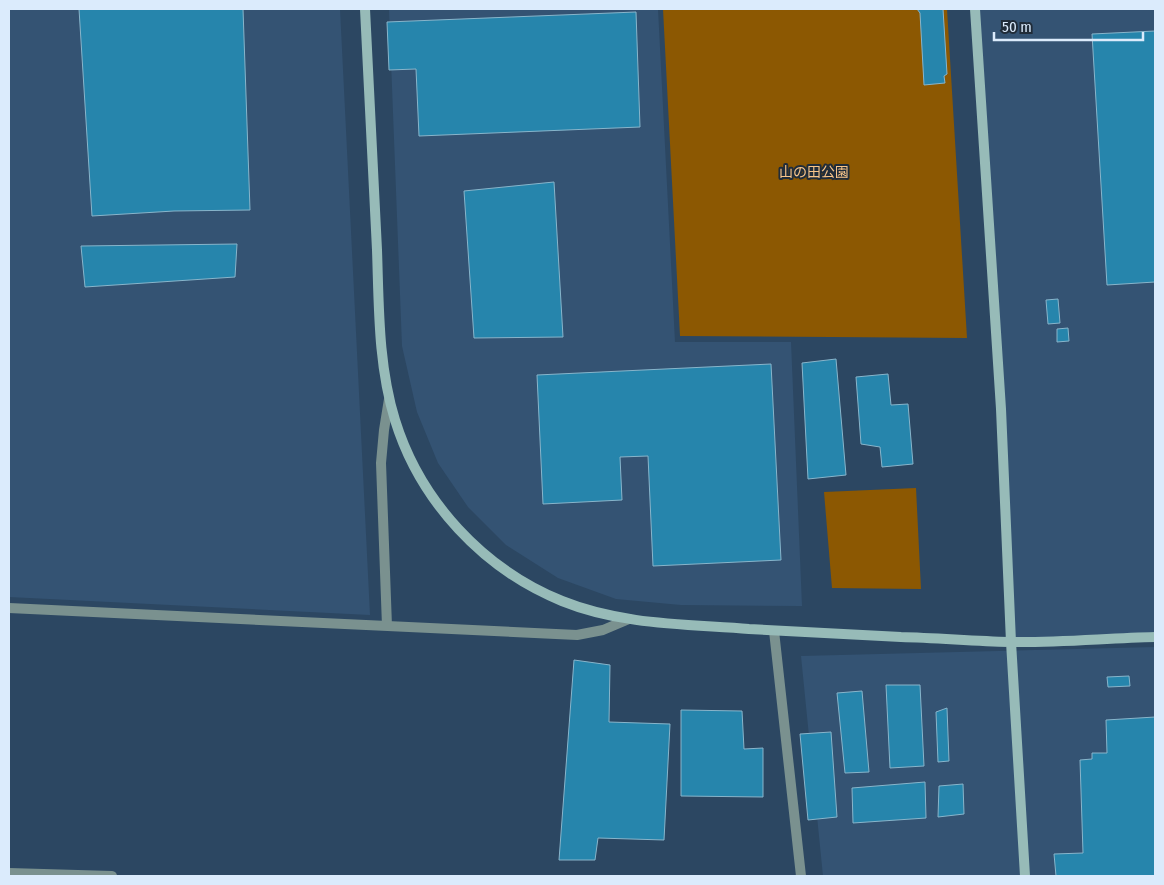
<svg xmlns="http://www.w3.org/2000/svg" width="1164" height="885" font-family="'Fira Sans Condensed','Noto Sans JP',sans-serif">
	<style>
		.built { fill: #345373 }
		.green { fill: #8c5802 }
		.building { fill: #2685ac; stroke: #88b5cb }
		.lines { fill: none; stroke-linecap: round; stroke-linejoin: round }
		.street { stroke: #7a918f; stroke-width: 10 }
		.secondary { stroke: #97bbb8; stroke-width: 10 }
		.labels { text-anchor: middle; stroke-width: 4; stroke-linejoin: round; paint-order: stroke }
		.park-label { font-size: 14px; fill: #f8c58a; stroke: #202c39 }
	</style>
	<rect width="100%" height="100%" fill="#2c4762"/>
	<!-- built -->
	<path class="built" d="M9,9H340L370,615L9,597Z
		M389,9H658L675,342H791L802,606L681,605L616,599L558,578L506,545L468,507L438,463L417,412L402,346Z
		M975,9H1155V637L1011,642Z
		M1155,647V876H823L801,656Z"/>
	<!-- green -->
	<path class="green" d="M663,9H947L967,338L680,336Z
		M916,488L921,589L832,588L824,492Z"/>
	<!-- building -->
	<path class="building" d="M79,9H243L250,210L174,211L92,216Z
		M917,9H943L947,74L944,76L945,83L924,85L920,13Z
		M636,12L640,127L419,136L416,69L389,70L387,22Z
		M1155,31V282L1107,285L1092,34Z
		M554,182L563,337L474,338L464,191Z
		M237,244L235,277L85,287L81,246Z
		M1058,299L1060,323L1048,324L1046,300Z
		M1068,328L1069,341L1057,342V329Z
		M836,359L846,475L808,479L802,363Z
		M771,364L781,560L653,566L648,456L620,457L622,500L543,504L537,375Z
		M888,374L891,405L908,404L913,464L882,467L880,447L861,444L856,377Z
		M574,660L610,665L609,722L670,724L664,840L598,838L595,860H559Z
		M1129,676L1130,686L1108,687L1107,677Z
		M886,685H920L924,766L890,768Z
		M862,691L869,772L845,773L837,693Z
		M947,708L949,761L938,762L936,712Z
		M681,710L742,711L744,749L763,748V797L681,796Z
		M1155,717V876H1056L1054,854L1083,853L1080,760L1092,759V753H1107L1106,720Z
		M831,732L837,817L808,820L800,734Z
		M925,782L926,818L853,823L852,788Z
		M963,784L964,814L938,817L939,786Z"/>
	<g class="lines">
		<!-- street -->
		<path class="street" d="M9,608L577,635L603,630L629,619
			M387,626L381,463L384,430L389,399
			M774,631L801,876
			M9,873L112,876"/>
		<!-- secondary -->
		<path class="secondary" d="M365,9C369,89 373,169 377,250C379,306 378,365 395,420C420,501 483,569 562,601C621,625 686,624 749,629C800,632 851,634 901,637C937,638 973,641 1009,642C1058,643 1107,638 1155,637
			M975,9L1001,409L1011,642L1025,876"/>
	</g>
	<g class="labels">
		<!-- park labels -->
		<g class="park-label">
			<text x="814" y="177">山の田公園</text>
		</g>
	</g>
	<!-- border -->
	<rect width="1164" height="885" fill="none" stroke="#dbebfc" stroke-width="20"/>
	<!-- scale -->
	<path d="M994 32v8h149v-8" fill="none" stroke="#dbebfc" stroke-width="2.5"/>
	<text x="1002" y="32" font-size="15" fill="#dbebfc" stroke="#202c39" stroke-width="4" paint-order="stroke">50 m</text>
</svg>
